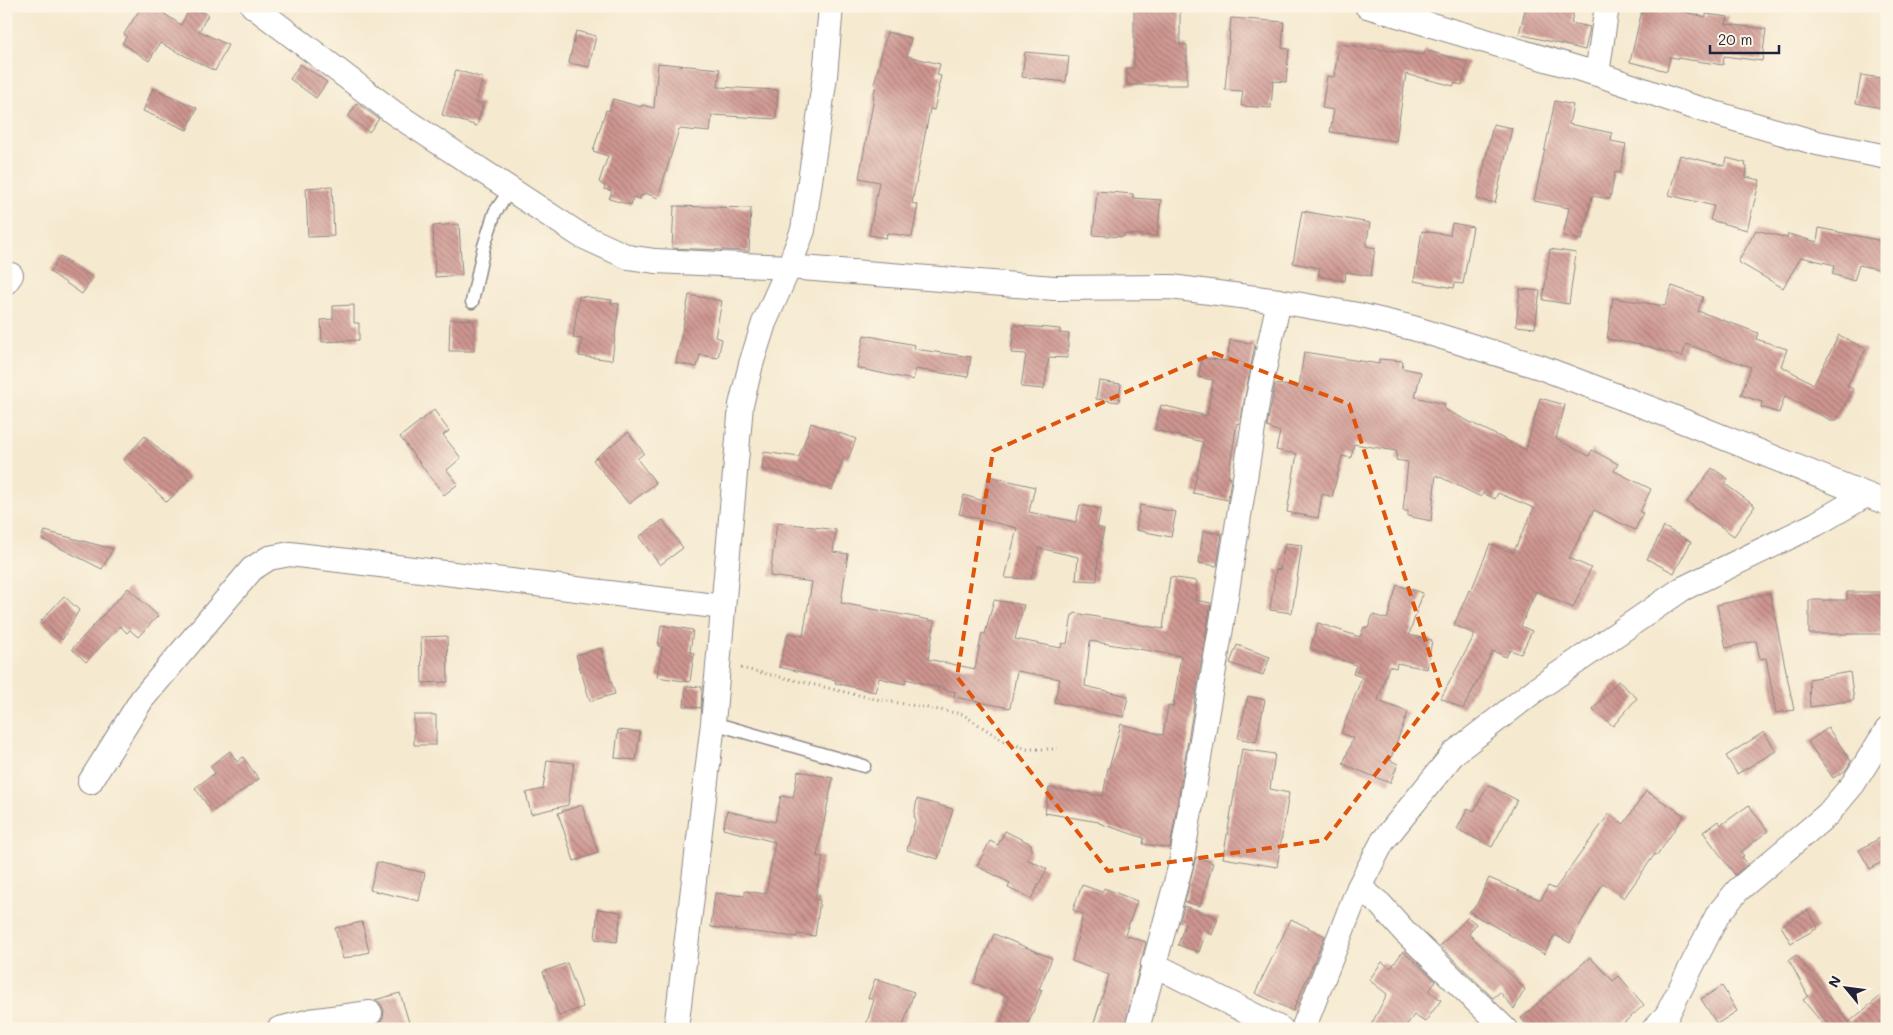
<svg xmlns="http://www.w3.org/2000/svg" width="1893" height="1035" font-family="Mali,sans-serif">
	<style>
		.building { fill: url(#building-back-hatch) }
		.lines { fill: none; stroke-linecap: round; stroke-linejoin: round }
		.service-casing { stroke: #8c8685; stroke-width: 15 }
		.minor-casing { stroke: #8c8685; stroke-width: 26 }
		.path { stroke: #8c8685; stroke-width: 3; stroke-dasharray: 1 4; stroke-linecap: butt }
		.service { stroke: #fff; stroke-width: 12 }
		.minor { stroke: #fff; stroke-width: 24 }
		.marked { fill: none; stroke: #de560e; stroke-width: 4; stroke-dasharray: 10 6; stroke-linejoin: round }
	</style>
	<defs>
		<pattern id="building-back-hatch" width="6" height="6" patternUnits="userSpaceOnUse" patternTransform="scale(1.25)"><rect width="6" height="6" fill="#ce958f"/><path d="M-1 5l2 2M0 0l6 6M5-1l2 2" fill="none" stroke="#a77976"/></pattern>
	</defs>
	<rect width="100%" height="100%" fill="#fcf5e5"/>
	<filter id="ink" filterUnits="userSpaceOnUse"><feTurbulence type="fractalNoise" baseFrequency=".02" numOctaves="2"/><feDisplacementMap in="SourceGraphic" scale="10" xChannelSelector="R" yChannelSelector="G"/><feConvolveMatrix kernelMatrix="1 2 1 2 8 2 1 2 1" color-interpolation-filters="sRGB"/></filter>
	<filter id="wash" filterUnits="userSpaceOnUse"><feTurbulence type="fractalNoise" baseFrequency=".0096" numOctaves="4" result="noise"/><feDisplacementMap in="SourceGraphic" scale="20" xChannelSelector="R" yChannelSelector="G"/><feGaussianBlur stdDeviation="1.12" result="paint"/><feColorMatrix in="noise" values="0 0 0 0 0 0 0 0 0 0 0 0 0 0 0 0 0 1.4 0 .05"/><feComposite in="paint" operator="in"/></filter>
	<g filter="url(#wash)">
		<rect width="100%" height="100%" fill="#f5e9cf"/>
		<g id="blocks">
			<!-- building -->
			<path class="building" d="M142,6H153L181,25L191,6L208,15L199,31L228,45L215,71L160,43L149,61L122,43L127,36L124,34Z
				M1134,6H1180V45H1187V85H1127V68H1134Z
				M1526,6H1575L1571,23L1590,27L1585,50L1519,34Z
				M1643,6H1659L1706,17V14L1728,17L1726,24L1766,29L1762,61L1724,56L1723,65L1670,57L1667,71L1630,62Z
				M1231,18L1284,22L1282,48L1289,49L1286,82L1273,81L1271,108L1241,106L1243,91L1225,90Z
				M576,31L596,36L589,67L569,63Z
				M887,32L911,38L907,56L940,64L937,75L941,76L938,88H939L934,110L930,109L912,203L918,205L912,237L887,233L886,238L869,235L879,182L859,178L874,98L873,97L876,85L874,84Z
				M1339,44L1424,55L1425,50L1468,62L1462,85L1454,83V86L1406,74L1396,141L1330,132L1334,110L1322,108L1327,76L1334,77Z
				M1025,52L1069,56L1066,82L1022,77Z
				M658,63L720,69L718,87L778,90L776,119L712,115L710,132L679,129L658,198L645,193L643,196L641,195L640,199L633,197L631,205L609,199L612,191L604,189L605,186L601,184V183L599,182L608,156L593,151L606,110L609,111L613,99L641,107L642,105L654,108Z
				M300,64L327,82L316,98L290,79Z
				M456,70L483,78L476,102L483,104L477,126L442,115Z
				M1861,75L1887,79V109L1856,103Z
				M153,88L197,108L187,130L143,111Z
				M1555,101L1573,105L1569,124L1612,133L1611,141L1626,144L1620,173L1615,172L1610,199L1592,196L1582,240L1563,236L1569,208L1534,201Z
				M357,103L379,119L369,132L348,117Z
				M1493,124L1512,128L1495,203L1477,199Z
				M1680,155L1725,166L1727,158L1746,163L1745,166L1747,167L1746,177L1760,180L1747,230L1710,220L1714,206L1669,195Z
				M332,186L334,236L308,237L306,188Z
				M1097,191L1133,194V198L1161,200L1157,236L1124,234V237L1093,235Z
				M674,206L751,208L749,251L672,248Z
				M1302,211L1370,223L1366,246L1375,248L1371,276L1346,272L1345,281L1318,276L1320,268L1293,263Z
				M1452,223L1473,227L1463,284L1455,283L1454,288L1414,281L1422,231L1450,235Z
				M459,224L462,275L435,277L433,226Z
				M1819,228L1887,242V271L1859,265L1854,281L1832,274L1835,265L1801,257L1783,288L1738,262L1756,230L1787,238L1788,234L1817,242Z
				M1550,249L1576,253L1569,304L1543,300Z
				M60,256L93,278L82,294L50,272Z
				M1672,286L1703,297L1698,311L1758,333L1756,339L1787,349L1781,366L1814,384L1839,335L1866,349L1847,386L1853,389L1837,420H1830L1785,396L1779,413L1761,407L1762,402L1741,395L1751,367L1686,344L1682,357L1647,346L1607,339L1613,298L1665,306Z
				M1520,289L1540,291L1535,328L1516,326Z
				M689,295L722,301L715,337L722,339L718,358L700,355L697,367L676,363Z
				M579,296L612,300L611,303L619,304L612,360L579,356L582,339L573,338Z
				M354,305V323H359V340L322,342L321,320L333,319V306Z
				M450,319L474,320V351H449Z
				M1014,325L1060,329V333L1069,334L1067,358L1049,357L1044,389L1021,387L1026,354L1011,353Z
				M864,335L915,345L914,349L971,357L968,377L915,369L913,380L857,368Z
				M1230,340L1255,344L1240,424L1237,423L1228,477L1231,478L1228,500L1193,493L1203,442L1155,430L1161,405L1207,416L1213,380L1198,377L1202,358L1227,361Z
				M1304,352L1379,364V359L1403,361L1402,368L1421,372L1415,397L1445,404L1444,409L1526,450L1540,398L1565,405L1556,439L1589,456L1592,450L1618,464L1614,471L1651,489L1640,512L1643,513L1635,530L1594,510L1569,558L1591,568L1573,608L1536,591L1521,626L1532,631L1521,654L1510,650L1506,657L1493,651L1463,709L1441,698L1475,634L1454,625L1469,590L1471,591L1490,544L1513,553L1534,508L1498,493L1495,499L1483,493L1481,497L1436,475L1431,521L1408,516V511H1403L1408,462L1396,460L1397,451L1354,444L1351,458L1342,456L1332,497L1322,494L1318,518L1287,512L1297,454L1276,450L1280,432L1267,427L1275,384L1299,387Z
				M1099,381L1121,384L1119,402L1096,399Z
				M434,410L449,431L443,435L461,458L447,470L458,484L444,495L400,437Z
				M811,423L856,439L848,459L844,457L832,490L780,472L762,469L764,452L799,457Z
				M628,432L644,453L637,459L656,483L629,504L593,460Z
				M145,436L190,478L167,502L123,460Z
				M1712,468L1728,479L1725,484L1755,506L1734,536L1687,502Z
				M989,476L1035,487L1029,512L1076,522L1080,505L1101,509L1097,527L1104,529L1098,558L1097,581L1076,580L1078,557L1039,548L1031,579L1005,578L1017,528L959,514L964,495L983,501Z
				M1140,505L1176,512L1171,537L1136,530Z
				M663,520L683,548L660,565L639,537Z
				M777,522L836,530L833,552L848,554L841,603L935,621L928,659L975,669L982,633L985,634L994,600L1024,605L1015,639L1061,648L1062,643L1067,644L1072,615H1074L1075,613L1163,629L1170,577L1197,581L1195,600L1211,603L1170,848L1143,844L1144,838L1099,823V822L1045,813L1049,788L1103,796L1108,768H1109L1121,724L1163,735L1168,706L1173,707L1181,656L1090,641L1085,686L1128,696L1124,717L1054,702L1060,679L1017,671L1010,708L954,697L955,692L906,679L905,684L879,678L875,692L835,683L836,680L779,667L788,633L803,636L812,582L770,576Z
				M1664,527L1691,542L1674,573L1647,559Z
				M45,531L113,549L102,569L42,539Z
				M1203,531L1222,534L1217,566L1199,563Z
				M1285,543L1302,545L1292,613L1270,610L1276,569L1280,570Z
				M1397,585L1423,593L1409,635L1432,640L1427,669L1397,663L1396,668L1389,666L1378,701L1408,712L1390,760L1398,764L1390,783L1343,764L1353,738L1341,733L1362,677L1353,674L1356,665L1310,649L1318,623L1360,637L1364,627L1368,628L1373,615L1387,619Z
				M128,588L158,616L138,637L130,630L127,633L120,626L86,662L72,649Z
				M1847,592H1887V634H1809V600H1847Z
				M1770,593L1794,710L1776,713L1766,658L1760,659L1756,641L1726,648L1717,605Z
				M64,596L79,610L62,640L41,621Z
				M661,625L693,630L690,652L694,653L690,682L657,677L662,647L658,646Z
				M447,636L448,682L422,683L421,637Z
				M1237,645L1270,657L1263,675L1230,663Z
				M601,648L615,694L590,701L576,655Z
				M1850,672L1854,700L1810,707L1809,679Z
				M1618,681L1637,698L1613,726L1593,709Z
				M686,686L702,687L701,708L684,706Z
				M1248,696L1265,700L1256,742L1238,738Z
				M414,715H436V745H414Z
				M1828,728L1851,761L1846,770L1833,778L1808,742Z
				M618,730L640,732L636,760L615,758Z
				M1764,732L1776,751L1737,774L1726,756Z
				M1242,749L1275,754L1270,789L1289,793L1277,867L1223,858Z
				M230,751L237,762L243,757L259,779L212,812L195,788L215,773L210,766Z
				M547,760L574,763L568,805L531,814L526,793L543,789Z
				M798,771L833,778L817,856L823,857L815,899L820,900L815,936L797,934V937L711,927L715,893L745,896V891L766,894L775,842L723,829L727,811L775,822L781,796L793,798Z
				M1488,785L1517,800L1492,847L1457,829L1468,808L1474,811Z
				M1646,791L1684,815L1657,856L1655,854L1624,898L1603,883L1570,943L1555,935L1544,954L1469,912L1477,904L1489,878L1541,900L1548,886L1555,889L1609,814L1624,824Z
				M917,799L953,809L938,859L907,850L916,818L914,817Z
				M582,805L598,853L574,861L558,813Z
				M1749,805L1768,831L1741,852L1744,856L1742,857L1748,864L1735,875L1703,832L1718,821L1721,825Z
				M1005,831L1031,844V852L1027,859L1047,869L1031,899L1008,888L1010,883L977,866L990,841L998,845Z
				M1887,834V859L1870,869L1859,850Z
				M1196,857L1213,863L1200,906L1185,902Z
				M377,862L425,873L419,901L370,890Z
				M1082,885L1102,892L1104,888L1137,901L1125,935L1146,942L1124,1029H1092L1109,975L1072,961L1083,914L1073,910Z
				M1184,906L1218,918L1212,935L1206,932L1199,952L1178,945L1185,924L1180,922Z
				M598,909L621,912L617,942L595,939Z
				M1808,910L1818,928L1791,943L1781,926Z
				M1468,917L1476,924L1469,934L1525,989L1514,1009L1500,992L1493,998L1440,946Z
				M1291,919L1325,936L1293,1011L1255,993Z
				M362,922L369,952L343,959L335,928Z
				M994,934L1052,958L1039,989L1042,990L1026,1029H999L1009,997L974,983Z
				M1403,951L1436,981L1429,991L1441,1000L1425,1022L1414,1015L1404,1029H1369L1387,994L1369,980L1382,962L1391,968Z
				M1796,955L1849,1022L1887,991V1029H1827L1803,1000L1808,996L1789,960Z
				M1590,957L1613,981L1619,976L1644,1005L1617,1029H1530L1521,1018Z
				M567,963L583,1007L559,1016L543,972Z
				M875,979L914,992L902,1029H876L866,1025L874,1000L868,998Z
				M1722,986L1737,1011L1717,1024L1701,999Z
				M400,993L411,1029H382L380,1022L383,1018L384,1011L381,1004L375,1000Z"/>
		</g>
	</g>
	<g filter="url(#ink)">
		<use href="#blocks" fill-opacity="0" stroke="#8c8685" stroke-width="1"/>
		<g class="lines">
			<!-- service casing -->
			<g class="service-casing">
				<path id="service" d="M472,302L484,246L495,212L511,189
					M713,723L864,766"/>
			</g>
			<!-- minor casing -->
			<g class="minor-casing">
				<path id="minor" d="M253,6L394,113L580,235L628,257L655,261L789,267L1054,288L1171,287L1279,301L1358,315L1413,328L1540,367L1670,416L1887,503
					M1367,6L1597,74L1687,105L1817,143L1887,157
					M1597,74L1607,6
					M6,282L11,275
					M90,782L142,699L252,569L269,558L290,554L723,607
					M1359,887L1380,904L1405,932L1505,1029
					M1153,964L1281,1029
					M279,1029L310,1021L370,1013
					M676,1029L713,723L741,405L751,364L764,323L789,267L803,230L825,76L831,6
					M1137,1029L1181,864L1221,628L1258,397L1279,301
					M1303,1029L1359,887L1383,841L1454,753L1534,691L1682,589L1816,524L1866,495
					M1654,1029L1667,1015L1718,914L1738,890L1828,814L1853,784L1887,730"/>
			</g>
			<!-- path -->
			<path class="path" d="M741,668L876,699L962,714L1004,741L1027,749H1058"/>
			<!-- service -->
			<use href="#service" class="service"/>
			<!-- minor -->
			<use href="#minor" class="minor"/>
		</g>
	</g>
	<!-- marked area -->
	<path class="marked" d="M1214,353L1349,404L1441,689L1325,840L1108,871L957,677L993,451Z"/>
	<!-- margin -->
	<rect width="1893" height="1035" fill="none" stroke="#fcf5e5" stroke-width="25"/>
	<!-- north arrow -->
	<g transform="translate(1846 988) rotate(299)" stroke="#fcf5e5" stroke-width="4" paint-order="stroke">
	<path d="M0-4L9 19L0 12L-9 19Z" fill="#22223b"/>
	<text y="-8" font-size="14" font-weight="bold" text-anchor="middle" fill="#22223b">N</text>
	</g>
	<!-- scale -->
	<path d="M1710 45v8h69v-8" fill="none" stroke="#22223b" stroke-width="2.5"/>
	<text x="1718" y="45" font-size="15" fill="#22223b" stroke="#fcf5e5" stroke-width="4" paint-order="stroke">20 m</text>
</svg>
